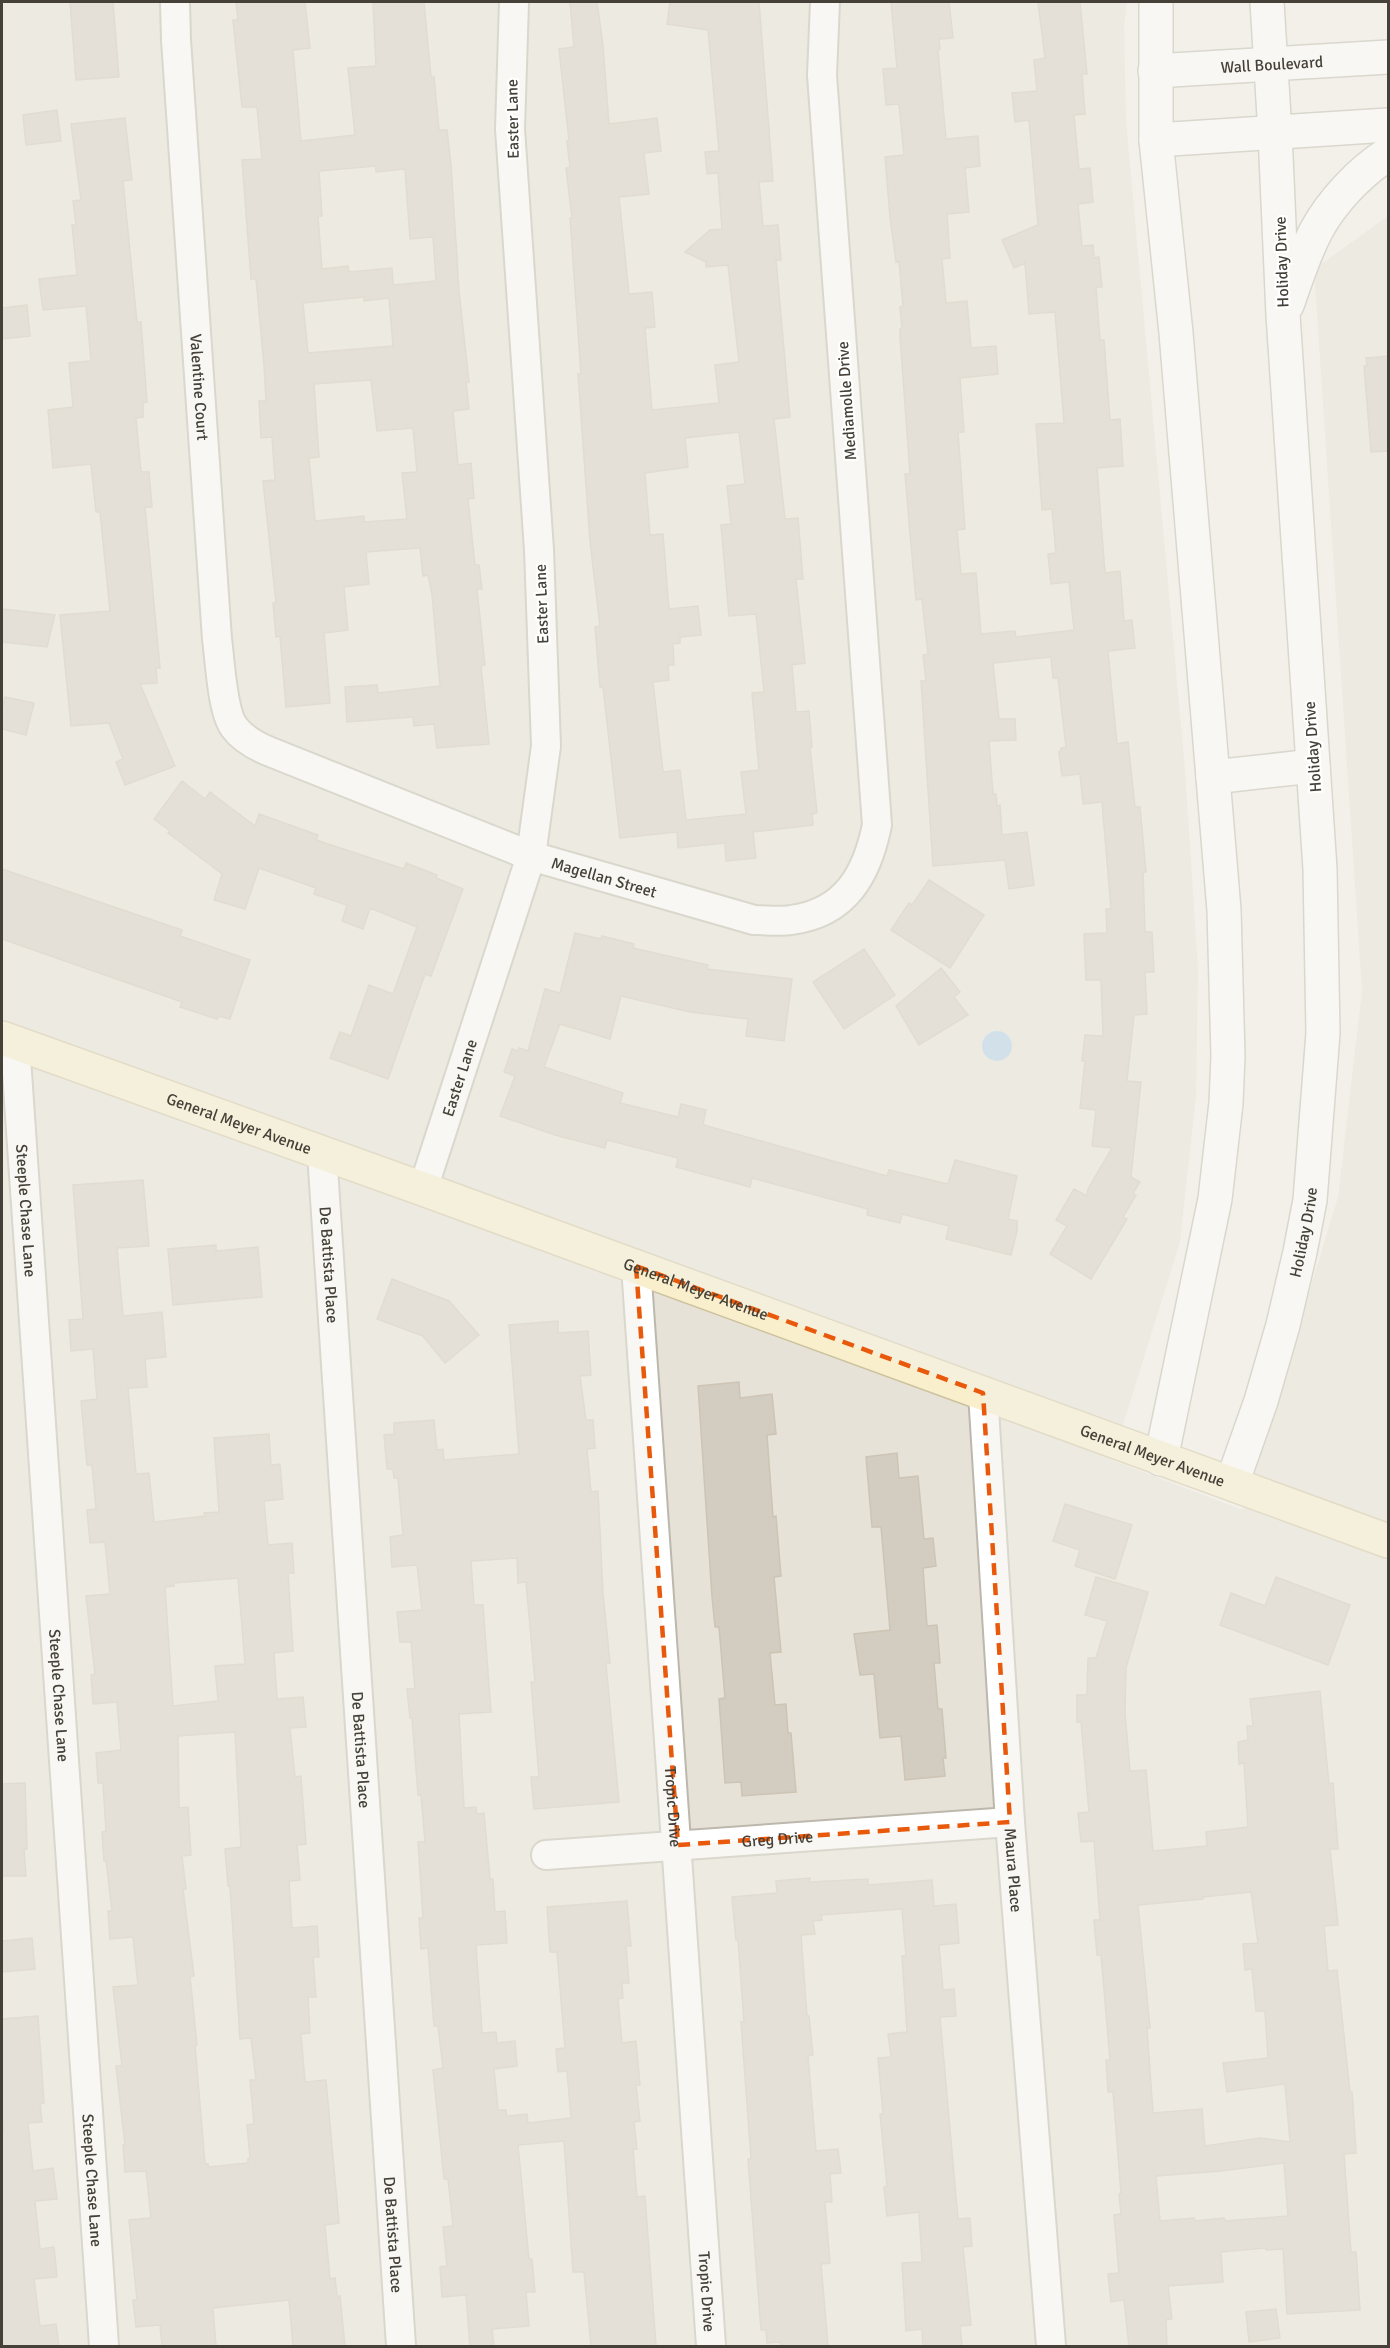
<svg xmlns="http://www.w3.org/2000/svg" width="1390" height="2348" font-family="Signika,sans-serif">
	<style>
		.residential { fill: #e6e2d8 }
		.water { fill: #accfe9 }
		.building { fill: #d3ccc0; stroke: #cdc4b4; stroke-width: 1.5; fill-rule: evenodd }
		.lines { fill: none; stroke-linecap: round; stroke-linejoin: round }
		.minor-casing { stroke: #bdb8ac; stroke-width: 32 }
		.tertiary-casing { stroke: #bdb8ac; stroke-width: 36 }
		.secondary-casing { stroke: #cdc29d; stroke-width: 36 }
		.minor { stroke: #fff; stroke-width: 28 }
		.tertiary { stroke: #fff; stroke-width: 33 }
		.secondary { stroke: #f9efcd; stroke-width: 33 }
		.marked { fill: none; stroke: #e8590c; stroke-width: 4.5; stroke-dasharray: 12 8; stroke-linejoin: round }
		.labels { text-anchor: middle; stroke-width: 4.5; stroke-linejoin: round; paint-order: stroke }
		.street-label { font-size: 16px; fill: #464138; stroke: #fff }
	</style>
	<rect width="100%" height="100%" fill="#f3f0e9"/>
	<!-- residential -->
	<path class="residential" d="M2,2H1127L1124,26L1126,120L1185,769L1198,970L1196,1097L1180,1242L1112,1460L1243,1510L1338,1197L1362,991L1314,269L1388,216V2346H2Z"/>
	<!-- water -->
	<path class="water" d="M982 1046a15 15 0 1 1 30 0a15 15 0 1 1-30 0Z"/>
	<!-- building -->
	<path class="building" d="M70,2H113L119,77L76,80Z
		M236,2H305L310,48L293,50L301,141L355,135L348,68L376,66L373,2H424L431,77H434L439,130H447L451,165L459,291L469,382H466L469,409L453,411L458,465L471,463L474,498L468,499L475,565H479L482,589H477L485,665L481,666L489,744L437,748L434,724L414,726L413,717L347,722L345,687L377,685L378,693L440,686L432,594L428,575L423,576L420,548L366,552L369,584L344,587L348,630L324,633L330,703L286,707L280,636L276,637L273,603H276L263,481L275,480L272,437L261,438L259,401H266L264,365L256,279H251L242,160L262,159L257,107H242L233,20H238ZM376,166V172L405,169L410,239L433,237L436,281L393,285L392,268L349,272L348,266L322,269L318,216H322L319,171ZM364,297V301L389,298L393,346L308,353L303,303ZM371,380L377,431L413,428L417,472L402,473L407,519L364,522V516L315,521L309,458L319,457L314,384Z
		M570,2H597L603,45L609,124L657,118L661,151L644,153L649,194L619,197L629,294L652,292L655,327L645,328L652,410L719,403L715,365L739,362L728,265L706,267V262L685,252L710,230L722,229L718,173L707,174L705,152L719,151L708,30L667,24L670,2H759L773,181L759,182L763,226L778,225L781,260H776L790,417L774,419L785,519L798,518L803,579H796L805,663L792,665L796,712L809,711L812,747H810L817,813L812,814L813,825L753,832L756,858L726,861L725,843L678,848L677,832L620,838L603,687H600L595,627L600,626L590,541L578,374H581L570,218H572L566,168H570L567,141H569L559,49L574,47ZM739,432L745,484L727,486L731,524L721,525L729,616L756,614L764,692L752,693L759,770L741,772L746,814L686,820L680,770L663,772L653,682L669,680L668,665H674L673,644L680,643V637L701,635L698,606L669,609L663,534L650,535L645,473L688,467L685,438Z
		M891,2H949L953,38L939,39L940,49L938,50L946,139L978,136L980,166L965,168L969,212L947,214L950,258L942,259L946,303L967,301L971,348L996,346L998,374L960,378L964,432H958L965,529L957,530L961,574L976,573L981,634L1015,631L1016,637L1074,630L1069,582L1051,584L1048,554L1056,553L1052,509L1042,510L1036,424L1064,423L1055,312L1029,314L1025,263L1014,268L1002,240L1038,225L1029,120L1015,122L1012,93L1037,91L1034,60L1045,58L1038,2H1080L1087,74H1082L1085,114L1074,115L1079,169L1090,168L1093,202L1078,204L1082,246L1093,245L1094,258L1099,257L1102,287H1096L1100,340H1104L1110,420L1120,419L1123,466L1097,468L1100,508L1105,573L1120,571L1124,621L1132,620L1135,648L1108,651L1117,744L1128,742L1135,807H1140L1146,872H1143L1145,932H1152L1154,972H1145L1147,1014L1134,1015L1127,1081L1141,1082L1131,1177L1140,1182L1133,1193L1136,1195L1123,1217L1127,1219L1091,1279L1050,1254L1067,1226L1056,1220L1074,1189L1087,1196L1088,1189L1112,1148L1092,1146L1096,1110L1080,1108L1085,1061H1082L1085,1035L1103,1036L1101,980H1086L1084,934L1107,933L1106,909H1111L1102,802L1083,804L1080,774L1062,776L1059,752L1061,751V748L1066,747L1058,678H1053L1051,657L993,663L999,719H1015L1016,740L989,741L993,794H996L997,806L1000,805L1002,835L1027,832L1034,885L1009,889L1005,860L933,866L921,681H926L923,655L928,654L922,599L916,600L909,522L905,474H910L900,336V329H902L900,307L903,306L899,261L896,262L890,217L885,157L904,155L899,104L886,105L883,69L897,68Z
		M57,110L61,141L26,145L23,115Z
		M125,118L132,180L123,181L137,322H141L147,402L143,403V417L136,418L141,472H149L152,507H145L160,668H156L157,683L140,684L175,766L125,785L116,762L123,759L109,723L71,726L60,615L110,611L100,512H96L91,464L53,468L48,410L73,407L69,363L91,361L86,306L43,310L39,279L77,275L72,225H76L73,201L81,200L71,124Z
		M27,305L30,336L2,339V308Z
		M1389,356V451L1371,452L1364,366H1367L1366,358Z
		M2,609L55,615L47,647L2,642Z
		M5,697L34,703L26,735L2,729V710Z
		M182,781L205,799L210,792L255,826L259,814L318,835L316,840L404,869L406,863L437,875L436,878L463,889L431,976L425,974L388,1079L330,1058L340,1032L351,1036L369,985L393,994L417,927L370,908L363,929L342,921L347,905L314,894L316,888L259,868L245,909L214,900L222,874L168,833L170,831L154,819Z
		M2,869L182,930L180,936L250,960L230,1019L219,1016L217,1019L180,1007L182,1002L2,939Z
		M929,880L984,915L950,968L891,930L909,903L912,905Z
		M575,933L601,939L602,936L634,944L633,948L708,965L707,969L792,979L784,1041L746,1036L748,1019L690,1012L621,996L610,1039L560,1024L544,1067L623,1093L620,1103L678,1117L681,1104L706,1110L703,1124L707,1126L887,1176L889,1170L948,1184L955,1160L1017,1176L1008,1219L1017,1221V1231L1011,1255L946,1239L949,1226L902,1214L900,1223L867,1215L868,1209L752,1178L750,1187L676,1167L678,1158L607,1140L605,1148L555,1135L500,1116L515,1076L504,1072L512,1049L518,1051L519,1048L528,1051L545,989L560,993Z
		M864,949L895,995L844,1029L813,982Z
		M941,968L960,992L954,997L968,1015L919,1045L896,1006Z
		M143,1180L149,1246L117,1248L123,1316L162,1312L166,1357L145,1359L147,1387L128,1388L136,1474L149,1473L154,1522L205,1516L204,1513L219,1512L214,1438L269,1434L271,1465L280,1464L283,1499L264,1501L268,1545L292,1543L294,1573H288L293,1651L274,1653L277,1699L303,1697L306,1727L290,1728L295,1777L301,1776L306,1844L297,1845L300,1880L289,1881L292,1928L317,1926L319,1957H313L316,1997H308L310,2033L301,2034L305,2082L326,2080L339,2223L325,2225L330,2279L335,2278L337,2296H340L345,2346H293L289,2300L213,2308L216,2346H162L160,2325L136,2327L133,2300H137L129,2220L151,2218L146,2171L125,2172L123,2145H125L116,2066H122L113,1987L138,1985L133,1937L110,1939L108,1911H112L106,1861H104L102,1832L106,1831L103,1783H98L96,1753L121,1750L117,1702L93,1704L91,1675L95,1674L86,1596L110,1594L105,1542L90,1543L87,1510L96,1509L92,1465H87L81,1401L97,1399L93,1349L71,1351L69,1320L83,1319L73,1185ZM238,1578L245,1664L215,1666L218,1701L173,1706L165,1587L174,1586V1583ZM235,1732L241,1847L225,1849L228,1886H230L240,2039L251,2038L256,2080H250L254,2124L247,2125L250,2158L248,2159V2163L208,2167V2164H205L195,2045H197L190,1976H194L183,1889H186L182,1856L191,1855L188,1807L179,1808L178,1736Z
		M216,1245V1251L258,1247L262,1297L173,1305L168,1249Z
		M392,1279L449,1301L479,1335L445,1363L423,1336L377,1319Z
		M558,1321V1333L588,1331L591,1375L580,1376L586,1420H593L595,1448L587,1449L591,1492L598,1491L603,1593L610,1663L606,1664L619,1802L534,1809L531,1777H539L531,1682H535L526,1582L518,1583L517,1558L471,1561L474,1605H483L491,1712L459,1714L464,1808L476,1807L477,1814L484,1813L490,1879H493L495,1912L505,1911L507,1943L476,1945L482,2033L496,2032L497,2043L515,2041L517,2066L494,2069L498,2110H506L507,2116L527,2114L528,2123L571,2118L567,2071L558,2072L556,2049L565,2048L557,1952H550L547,1907L627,1901L631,1946H626L629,1983H622L623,1998L618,1999L622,2043L636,2041L640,2085H636L640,2121L634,2122L637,2149H633L637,2197L645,2196L656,2346H591L584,2272H573L564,2141L518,2145L529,2259H532L535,2292H526L529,2326L492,2329L494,2346H470L466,2295L442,2297L440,2267L447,2266L443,2227L453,2226L448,2179H444L433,2070L443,2068L438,2026H434L428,1948L421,1949L419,1918H423L418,1842H425L421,1795H418L412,1718H410L407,1689H415L411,1642H400L397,1612L422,1610L417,1565L392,1567L390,1537L403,1535L398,1478H394L393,1469H387L384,1435L394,1434V1423L434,1420L437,1450L443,1449L444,1460L519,1454L509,1325Z
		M739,1382L740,1398L772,1394L776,1434L767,1435L773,1517L776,1516L781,1576L774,1577L781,1652L770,1653L775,1705L786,1704L788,1733H791L796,1792L742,1796L741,1782L725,1783L719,1699L725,1698L719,1627H715L712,1597L698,1386Z
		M897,1453L899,1478L918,1476L924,1539L933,1538L936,1566L923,1568L927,1626L937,1625L940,1663H934L938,1709H942L946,1758H943L945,1776L905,1780L901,1736L880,1738L874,1674L860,1675L854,1634L890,1630L881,1527H872L866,1457Z
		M1065,1504L1132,1525L1115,1579L1075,1566L1080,1550L1053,1541Z
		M1096,1577L1148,1592L1126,1668L1125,1713L1130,1771L1146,1770L1153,1851L1207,1846L1206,1832L1248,1827L1244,1763L1239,1764L1238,1742L1248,1740L1247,1726H1253L1250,1699L1320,1691L1329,1784L1333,1783L1338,1849H1330L1338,1925L1324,1926L1328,1971L1337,1970L1350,2092H1352L1356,2153L1344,2154L1351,2252H1356L1360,2310L1287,2314L1283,2249L1266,2250V2248L1221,2252L1223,2282L1168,2286L1172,2319L1166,2320L1167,2346H1129L1124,2300L1111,2302L1108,2274L1119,2273L1114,2215L1121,2214L1119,2194L1121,2193L1113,2092H1108L1106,2060H1110L1101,1955H1097L1094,1920H1100L1094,1841L1081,1842L1078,1813L1089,1812L1081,1722H1077V1695H1087L1088,1658H1096L1107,1621L1085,1615ZM1251,1892L1258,1943L1243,1944L1245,1970L1252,1969L1256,2011H1265L1268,2058L1223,2063L1227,2092L1285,2084L1290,2142L1260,2138L1205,2146L1202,2109L1153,2113L1147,2028H1150L1138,1905L1203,1899V1897ZM1284,2163L1288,2216L1225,2221L1224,2218L1195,2221L1194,2218L1160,2221L1156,2176L1221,2171Z
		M1276,1577L1350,1605L1328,1665L1220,1625L1231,1593L1265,1606Z
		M25,1783L27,1849H24L26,1876H2V1784Z
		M810,1878V1882L868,1879V1885L932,1880L934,1906L956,1904L959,1943L939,1945L943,1990L954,1989L956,2016L940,2017L958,2219L970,2218L972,2246L963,2247L971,2325L960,2326L962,2346H923L922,2329L906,2331L902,2263L922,2262L919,2212L887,2216L884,2187L887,2186L880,2114H883L878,2058L891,2057L888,2034L907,2032L902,1956H906L902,1909L821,1915L822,1920L813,1921L815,1934L801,1935L807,2016H809L813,2055L808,2056L816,2151L838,2149L841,2173L830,2174L832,2202H825L830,2263L821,2264L828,2346H781L780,2342L767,2343L766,2330H761L748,2159H751L741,2022H744L738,1940H736L732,1897L777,1893L776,1881Z
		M32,1938L35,1969L2,1972V1941Z
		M38,2016L44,2103L40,2104L42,2122L28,2123L33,2171L53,2168L57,2199L35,2201L40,2249L54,2247L57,2277L34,2279L40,2326L56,2324L59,2346H2V2133H4L2,2109V2019Z
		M1276,2309L1280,2338L1249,2342L1246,2312Z"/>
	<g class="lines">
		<!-- minor casing -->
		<g class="minor-casing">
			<g id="minor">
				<path id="s1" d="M175,2L176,40L217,639C220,660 222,711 234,727C242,738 256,746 268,751L531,856L754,920C766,920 779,922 791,920C846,913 867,874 877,825L822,75L825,2"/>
				<path id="s2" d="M15,1043L104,2346"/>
				<path id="s3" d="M322,1153L401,2346"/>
				<path id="s4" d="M423,1189L531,856L546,746L539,550L510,129L514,2"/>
				<path id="s5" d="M636,1266L711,2346"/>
				<path id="s6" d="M983,1393L1010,1822L1051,2346"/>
				<path id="s7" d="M546,1855L1010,1822"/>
			</g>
		</g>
		<!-- tertiary casing -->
		<g class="tertiary-casing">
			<g id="tertiary">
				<path d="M1156,2V140L1176,333L1224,910L1228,1056L1226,1103L1215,1199L1161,1459"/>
				<path id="s8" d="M1155,71L1388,57"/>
				<path d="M1156,140L1388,125"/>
				<path d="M1287,305C1296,280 1304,254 1316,231C1332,201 1360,172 1388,154"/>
				<path d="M1213,777L1313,766"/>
				<path id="s9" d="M1232,1483L1261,1401L1283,1325L1300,1252L1310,1200L1323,1033L1320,869L1283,315L1275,133L1267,2"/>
			</g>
		</g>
		<!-- secondary casing -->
		<g class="secondary-casing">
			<g id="secondary">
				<path id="s10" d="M2,1038L423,1189L1388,1541"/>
			</g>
		</g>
		<!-- minor -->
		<use href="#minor" class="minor"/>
		<!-- tertiary -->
		<use href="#tertiary" class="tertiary"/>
		<!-- secondary -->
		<use href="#secondary" class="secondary"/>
	</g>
	<!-- marked area -->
	<path d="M0 0H1390V2348H0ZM636,1266L983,1393L1010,1822L678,1845Z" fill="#f3f0e9" fill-opacity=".55" fill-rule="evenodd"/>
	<path class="marked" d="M636,1266L983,1393L1010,1822L678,1845Z"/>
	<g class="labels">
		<!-- street labels -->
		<g class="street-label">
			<text dy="6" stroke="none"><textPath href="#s8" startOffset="117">Wall Boulevard</textPath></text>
			<text transform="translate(512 119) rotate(-91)" y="6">Easter Lane</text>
			<text transform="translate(1281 262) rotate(-92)" y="6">Holiday Drive</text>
			<text dy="6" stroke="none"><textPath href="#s1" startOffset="386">Valentine Court</textPath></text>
			<text transform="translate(846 401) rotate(-94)" y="6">Mediamolle Drive</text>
			<text transform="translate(541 604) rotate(-92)" y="6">Easter Lane</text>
			<text transform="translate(1312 747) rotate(-94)" y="6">Holiday Drive</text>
			<text dy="6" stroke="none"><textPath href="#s1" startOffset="1130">Magellan Street</textPath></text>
			<text dy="6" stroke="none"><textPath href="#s4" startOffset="117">Easter Lane</textPath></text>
			<text dy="6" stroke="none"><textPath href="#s10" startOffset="252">General Meyer Avenue</textPath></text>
			<text dy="6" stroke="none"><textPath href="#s2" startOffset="168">Steeple Chase Lane</textPath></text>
			<text dy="6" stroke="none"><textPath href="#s9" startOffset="261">Holiday Drive</textPath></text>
			<text dy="6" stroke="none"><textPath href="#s3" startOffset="112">De Battista Place</textPath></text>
			<text dy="6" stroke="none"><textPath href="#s10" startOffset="738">General Meyer Avenue</textPath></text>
			<text dy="6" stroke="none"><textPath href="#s10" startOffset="1224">General Meyer Avenue</textPath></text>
			<text dy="6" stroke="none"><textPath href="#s2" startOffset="654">Steeple Chase Lane</textPath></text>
			<text dy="6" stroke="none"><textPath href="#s3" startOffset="598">De Battista Place</textPath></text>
			<text dy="6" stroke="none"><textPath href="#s5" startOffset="542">Tropic Drive</textPath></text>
			<text dy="6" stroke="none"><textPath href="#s7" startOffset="232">Greg Drive</textPath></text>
			<text dy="6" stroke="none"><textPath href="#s6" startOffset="478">Maura Place</textPath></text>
			<text dy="6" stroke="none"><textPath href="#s2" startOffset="1140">Steeple Chase Lane</textPath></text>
			<text dy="6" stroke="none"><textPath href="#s3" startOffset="1084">De Battista Place</textPath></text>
			<text dy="6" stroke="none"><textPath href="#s5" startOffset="1028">Tropic Drive</textPath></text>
		</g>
	</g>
	<!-- border -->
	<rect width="1390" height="2348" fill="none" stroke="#464138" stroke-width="6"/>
</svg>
